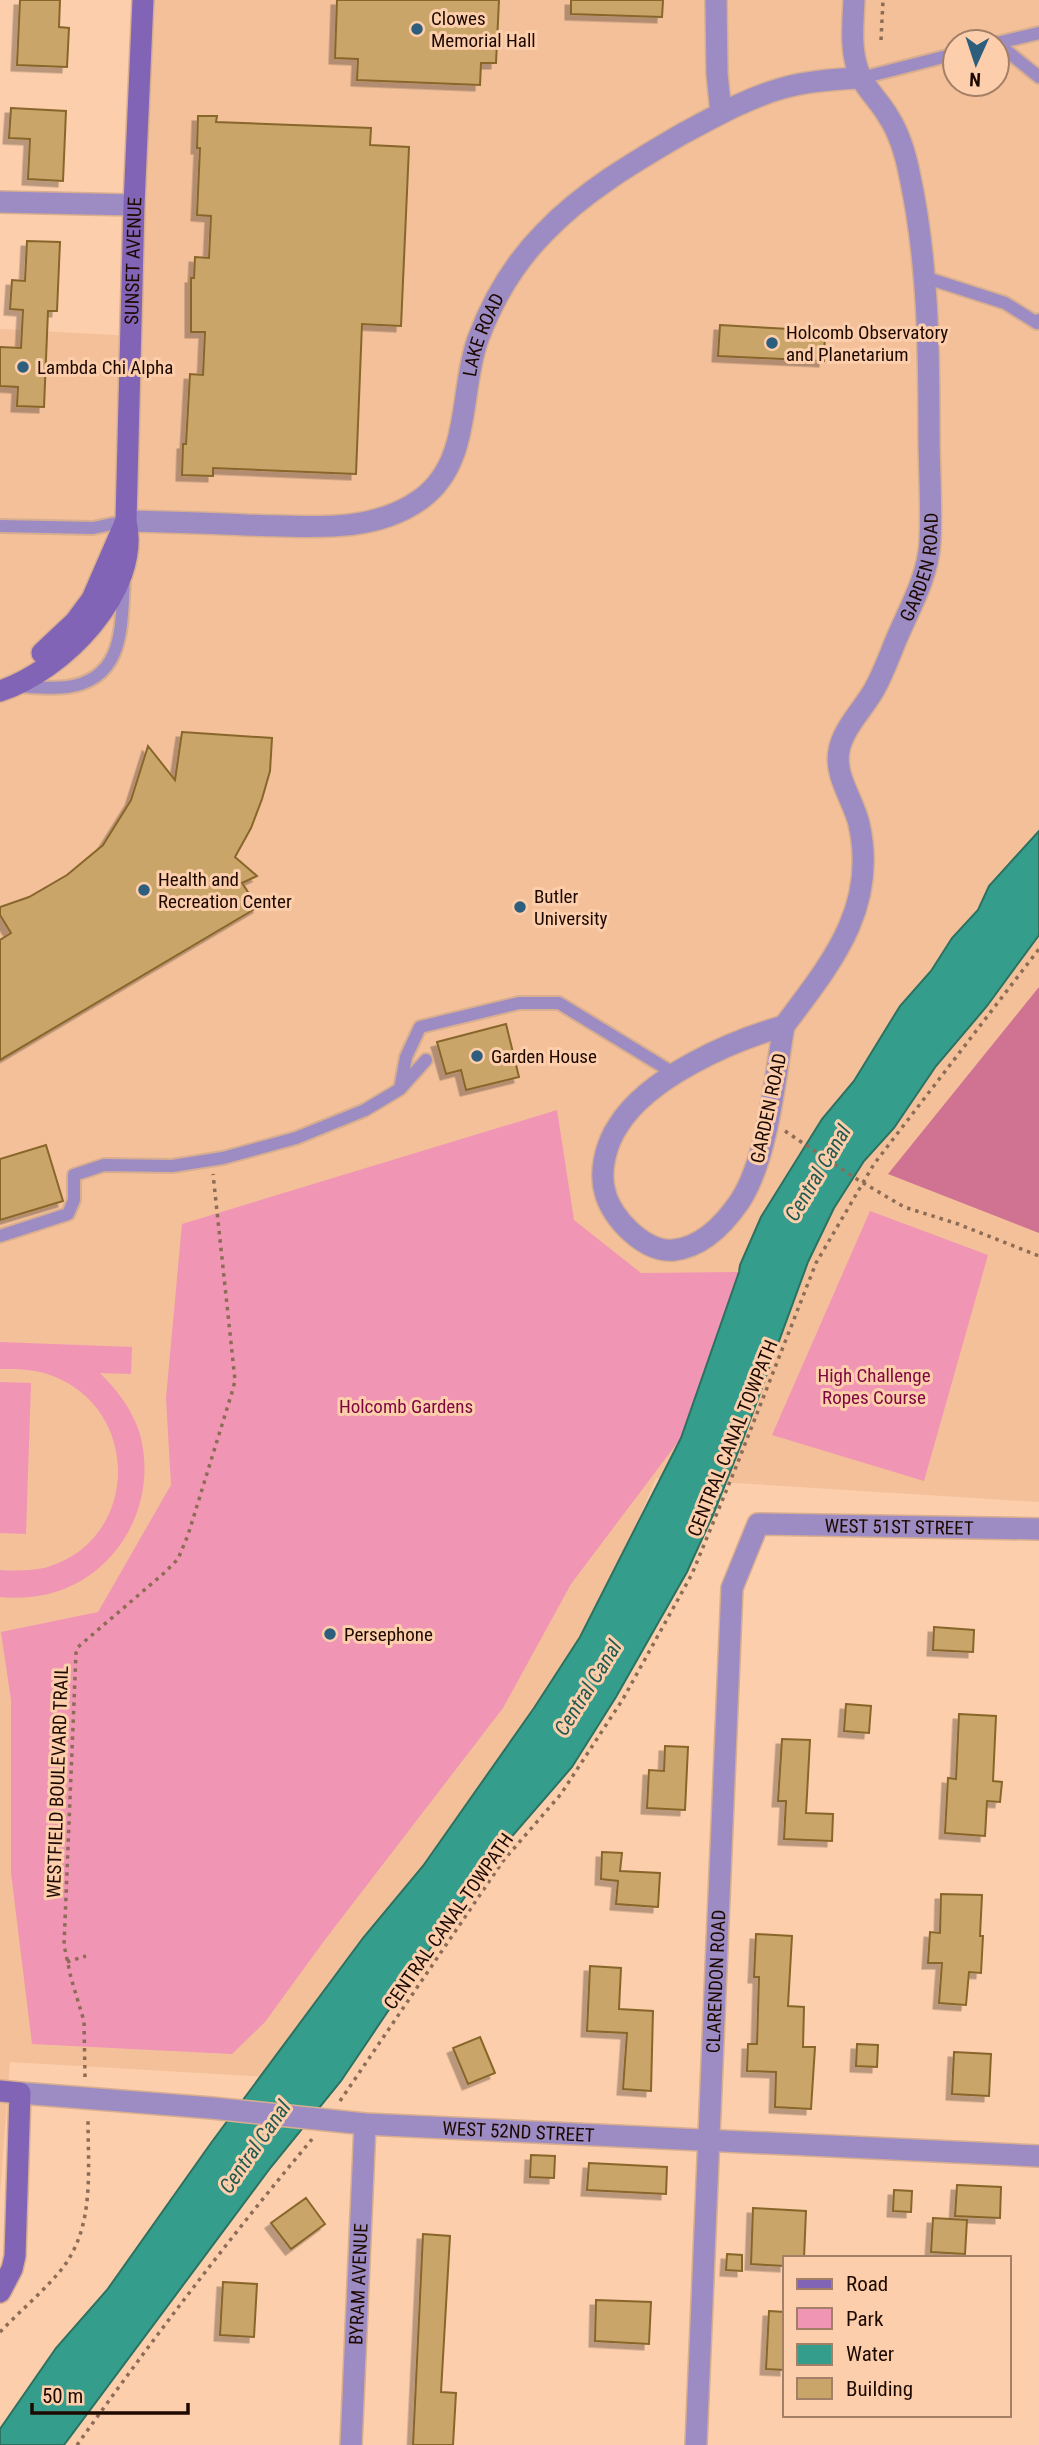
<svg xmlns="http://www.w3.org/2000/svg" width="1039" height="2445" font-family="'Roboto Condensed',sans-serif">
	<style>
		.built { fill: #f3c09a; fill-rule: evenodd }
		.green { fill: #f095b3 }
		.forest { fill: #d07292 }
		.water { fill: #349d8b; stroke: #2d7161; stroke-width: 2 }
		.building { fill: #c9a56a; stroke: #88662b; stroke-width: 2; filter: url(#shadow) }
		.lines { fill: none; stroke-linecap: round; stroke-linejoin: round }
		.lane-casing { stroke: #d8ae90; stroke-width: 16 }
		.street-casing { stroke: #d8ae90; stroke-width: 24 }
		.secondary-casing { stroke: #d8ae90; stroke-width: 24 }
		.path { stroke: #8d6c56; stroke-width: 3.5; stroke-dasharray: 3.5 5; stroke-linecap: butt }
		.lane { stroke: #9d8cc3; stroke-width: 12 }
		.street { stroke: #9d8cc3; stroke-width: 21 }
		.secondary { stroke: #8264b6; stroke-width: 21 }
		.poi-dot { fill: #2e5e7d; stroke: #fcceab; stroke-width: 2.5 }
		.labels { text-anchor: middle; stroke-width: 6; stroke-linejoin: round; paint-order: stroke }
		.poi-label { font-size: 19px; fill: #1d0900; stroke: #fcceab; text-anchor: start }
		.street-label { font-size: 19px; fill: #1d0900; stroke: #fcceab }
		.park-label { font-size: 19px; fill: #7e0442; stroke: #fcceab }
		.water-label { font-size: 21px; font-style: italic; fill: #225a50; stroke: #fcceab }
	</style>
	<defs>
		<filter id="shadow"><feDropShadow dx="-5.5" dy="5.5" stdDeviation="0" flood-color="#0004"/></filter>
	</defs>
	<rect width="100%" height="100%" fill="#fcceab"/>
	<!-- built -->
	<path class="built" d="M145,0H1039V1502L656,1478L589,1637L287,2078L10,2062L0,2194V329L133,336ZM955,42H997V84H955Z"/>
	<!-- green -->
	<path class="green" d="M557,1110L574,1220L641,1273L739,1272L681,1438L571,1584L503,1708L324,1941L265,2022L232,2054L32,2044L11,1873V1700L1,1632L98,1612L171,1485L166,1398L182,1224Z
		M870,1211L988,1255L924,1481L772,1435Z
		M0,1342L132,1347L131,1374L100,1373C117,1390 131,1408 139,1431C161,1504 115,1584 38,1596C25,1598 12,1598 0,1597V1570C16,1571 32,1571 48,1567C140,1538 141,1410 53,1376C36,1369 18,1369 0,1369Z
		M0,1382L31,1383L26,1534L0,1533Z"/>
	<!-- forest -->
	<path class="forest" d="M1039,987V1233L888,1174Z"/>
	<!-- water -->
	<path class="water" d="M1039,831V935L987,1006L936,1066L894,1128L864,1161L834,1208L808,1262L742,1442L713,1515L687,1572L616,1697L572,1767L483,1870L341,2081L271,2167L64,2445H0V2429L56,2348L107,2290L211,2143L363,1938L423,1866L534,1708L580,1637L681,1438L739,1272L740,1265L761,1217L822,1119L854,1081L900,1006L931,971L952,938L978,910L989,886Z"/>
	<!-- building -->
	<path class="building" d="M20,0H60L59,27L69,28L67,67L17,65Z
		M337,0H499L496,63H481L480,85L357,80L358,59L335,58Z
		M571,0H663L662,17L571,14Z
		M11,108L66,111L63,181L28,179L30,139L9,138Z
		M198,116H217L216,122L371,128L370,145L409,147L401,326L362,324L356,474L213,468V476L182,475L183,444H186L190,374L203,375L205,332H191V278H194L195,257L209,258L211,216L197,215L200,148H197Z
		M27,241L60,242L57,311H48L44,407L17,406L18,387L0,386V347L21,348L23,310L10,309L12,280L25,281Z
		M720,325L825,331L824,361L718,356Z
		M182,732L272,738L270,771L262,799L251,828L235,857L257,876L242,883L258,907L0,1060V940L11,933L0,915V907L29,897L67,875L103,845L131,800L148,746L175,780Z
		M506,1024L519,1077L466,1090L461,1070L446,1074L437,1042Z
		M46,1145L63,1201L0,1220V1159Z
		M934,1627L974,1630L973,1652L933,1650Z
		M846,1704L871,1706L869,1733L844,1731Z
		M959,1714L996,1716L993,1781L1002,1782L1000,1802L987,1801L985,1836L945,1833L948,1778L956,1779Z
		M782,1739L810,1740L806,1813L833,1814L832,1841L784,1839L786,1801H778Z
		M665,1746L688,1747L685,1810L647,1808L649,1770L664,1771Z
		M602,1852L622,1853L620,1871L660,1873L658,1907L616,1904L618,1881L601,1879Z
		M941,1894L982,1895L980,1936H983L981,1973L969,1972L966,2005L939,2003L942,1963H928L930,1932L940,1933Z
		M756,1934L792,1936L788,2006L804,2007L803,2047H815L811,2109L775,2107L776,2072L747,2071L748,2044H757L759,1977H754Z
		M590,1966L621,1968L619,2009L653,2011L651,2091L623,2089L627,2033L587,2031Z
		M480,2037L495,2073L468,2084L453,2048Z
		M857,2044L878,2045L877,2067L856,2066Z
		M954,2052L991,2054L989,2096L952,2094Z
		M531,2155L555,2156L554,2178L530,2177Z
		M589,2163L667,2167L666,2194L587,2190Z
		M957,2185L1001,2187L1000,2218L955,2216Z
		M894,2190L912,2191L911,2212L893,2211Z
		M306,2198L325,2224L291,2249L271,2223Z
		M753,2208L806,2211L804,2258H785V2266L751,2264Z
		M933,2218L967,2220L965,2254L931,2252Z
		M423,2234L450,2236L441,2392L456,2393L453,2445H413Z
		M727,2254L742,2255V2271L726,2270Z
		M223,2282L257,2284L254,2337L220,2335Z
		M596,2300L651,2302L649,2344L595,2341Z
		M769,2311L785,2312V2370L766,2369Z"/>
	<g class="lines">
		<!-- lane casing -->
		<g class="lane-casing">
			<path id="lane" d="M997,43L1039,77
				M997,43L1039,33
				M861,78L955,54
				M924,277L1005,303L1037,323L1039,320
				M0,526L93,528L126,521
				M18,686C34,687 51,689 67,687C125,679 121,626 124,580
				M400,1089L406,1057L420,1027L519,1003H559L675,1074
				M0,1236L68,1214L74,1200V1175L104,1165L172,1166L223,1158L296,1138L365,1110L400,1089L426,1060"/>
		</g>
		<!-- street casing -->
		<g class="street-casing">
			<g id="street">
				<path d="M716,0L717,74L721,113"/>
				<path d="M0,202L134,205"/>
				<path id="s1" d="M126,521C166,522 207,523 247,525C305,526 372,535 421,499C472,462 459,391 478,339C493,299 515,262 545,232C583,192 634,162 682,134C714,117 747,98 783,88C808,81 835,79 861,78"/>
				<path id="s2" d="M784,1026C831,963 878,908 859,824C854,801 834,776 839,751C842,730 863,709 874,690C883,674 889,657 896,640C909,609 928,577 930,542C932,506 929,469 929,433C929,348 928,261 910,177C906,156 900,134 888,116C879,100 864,88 858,70C850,48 853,24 854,0"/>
				<path d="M784,1026C775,1077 768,1158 740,1201C725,1223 702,1247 674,1250C645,1253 611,1218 605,1192C599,1171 606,1144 618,1126C648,1077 731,1041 784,1026Z"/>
				<path id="s3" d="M20,2093L212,2108L365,2124L1039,2156"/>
				<path id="s4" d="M351,2445L365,2124"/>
				<path id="s5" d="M696,2445L732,1588L758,1524L1039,1529"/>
			</g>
		</g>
		<!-- secondary casing -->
		<g class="secondary-casing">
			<g id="secondary">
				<path d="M42,653L75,622L92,599L125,523"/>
				<path id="s6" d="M0,691C62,671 142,591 126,521L134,205L143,0"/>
				<path d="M0,2091L20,2093L15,2256L12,2269L0,2292"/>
			</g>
		</g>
		<!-- path -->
		<path class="path" d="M881,40L883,0
			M785,1131L855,1178L904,1207L958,1224L1039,1256
			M67,1962L86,1956
			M85,2077L84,2021L71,1978L64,1945L76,1653L78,1647L163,1574L178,1559L188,1535L233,1389L235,1380L213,1174
			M340,2101L503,1861L561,1794L623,1699L692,1574L736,1467L816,1263L874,1164L1039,949
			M0,2332C20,2311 43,2292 61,2270C95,2228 88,2171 88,2120
			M77,2445C152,2340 230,2237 313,2138"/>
		<!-- lane -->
		<use href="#lane" class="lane"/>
		<!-- street -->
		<use href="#street" class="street"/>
		<!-- secondary -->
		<use href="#secondary" class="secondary"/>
	</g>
	<!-- markers -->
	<g class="poi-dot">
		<circle cx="417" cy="29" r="7"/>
		<circle cx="772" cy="343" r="7"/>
		<circle cx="23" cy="367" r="7"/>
		<circle cx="144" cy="890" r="7"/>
		<circle cx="520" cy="907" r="7"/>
		<circle cx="477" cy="1056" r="7"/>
		<circle cx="330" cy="1634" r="7"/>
	</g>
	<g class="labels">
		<!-- poi labels -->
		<g class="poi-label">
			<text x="431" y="25">Clowes<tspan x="431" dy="22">Memorial Hall</tspan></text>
			<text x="786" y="339">Holcomb Observatory<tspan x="786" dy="22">and Planetarium</tspan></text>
			<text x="37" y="374">Lambda Chi Alpha</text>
			<text x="158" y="886">Health and<tspan x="158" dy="22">Recreation Center</tspan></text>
			<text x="534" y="903">Butler<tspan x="534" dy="22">University</tspan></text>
			<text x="491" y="1063">Garden House</text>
			<text x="344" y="1641">Persephone</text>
		</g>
		<!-- street labels -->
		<g class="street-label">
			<text dy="7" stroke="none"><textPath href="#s6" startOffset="488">SUNSET AVENUE</textPath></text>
			<text dy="7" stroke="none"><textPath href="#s1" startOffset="480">LAKE ROAD</textPath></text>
			<text dy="7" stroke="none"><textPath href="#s2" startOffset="504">GARDEN ROAD</textPath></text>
			<text transform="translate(768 1108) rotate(-78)" y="7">GARDEN ROAD</text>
			<text transform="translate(732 1438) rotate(-68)" y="7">CENTRAL CANAL TOWPATH</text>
			<text dy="7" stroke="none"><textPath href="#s5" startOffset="1068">WEST 51ST STREET</textPath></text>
			<text transform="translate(57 1782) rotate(-88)" y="7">WESTFIELD BOULEVARD TRAIL</text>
			<text transform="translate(448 1921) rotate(-55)" y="7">CENTRAL CANAL TOWPATH</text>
			<text dy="7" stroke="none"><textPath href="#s5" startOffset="464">CLARENDON ROAD</textPath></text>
			<text dy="7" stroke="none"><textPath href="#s3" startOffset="500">WEST 52ND STREET</textPath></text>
			<text dy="7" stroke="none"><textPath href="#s4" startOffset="161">BYRAM AVENUE</textPath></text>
		</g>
		<!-- park labels -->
		<g class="park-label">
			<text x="874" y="1382">High Challenge<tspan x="874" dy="22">Ropes Course</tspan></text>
			<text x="406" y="1413">Holcomb Gardens</text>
		</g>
		<!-- water labels -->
		<g class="water-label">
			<text transform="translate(818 1173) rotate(-59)" y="7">Central Canal</text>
			<text transform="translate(588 1688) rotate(-58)" y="7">Central Canal</text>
			<text transform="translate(255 2147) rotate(-55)" y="7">Central Canal</text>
		</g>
	</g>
	<!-- legend -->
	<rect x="783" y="2256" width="228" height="161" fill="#fcceab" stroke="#a37f67" stroke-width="2"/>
	<rect x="797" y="2279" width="35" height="10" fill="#8264b6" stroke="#a37f67" stroke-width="2"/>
	<text x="846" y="2291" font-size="21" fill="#1d0900">Road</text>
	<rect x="797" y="2308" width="35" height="21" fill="#f095b3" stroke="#a37f67" stroke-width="2"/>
	<text x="846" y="2326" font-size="21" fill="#1d0900">Park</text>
	<rect x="797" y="2344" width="35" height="21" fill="#349d8b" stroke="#a37f67" stroke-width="2"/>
	<text x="846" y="2361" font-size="21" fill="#1d0900">Water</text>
	<rect x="797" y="2378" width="35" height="21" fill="#c9a56a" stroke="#a37f67" stroke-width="2"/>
	<text x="846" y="2396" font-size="21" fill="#1d0900">Building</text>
	<!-- north arrow -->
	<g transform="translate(976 63) rotate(183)"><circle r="33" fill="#fcceab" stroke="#a37f67" stroke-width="2"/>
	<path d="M0-5L12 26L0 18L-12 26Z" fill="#2e5e7d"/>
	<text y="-10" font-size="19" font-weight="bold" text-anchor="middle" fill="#1d0900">N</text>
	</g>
	<!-- scale -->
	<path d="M32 2403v10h156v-10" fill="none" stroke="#1d0900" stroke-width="3.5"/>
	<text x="42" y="2403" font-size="21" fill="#1d0900" stroke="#fcceab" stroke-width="5" paint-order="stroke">50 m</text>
</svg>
